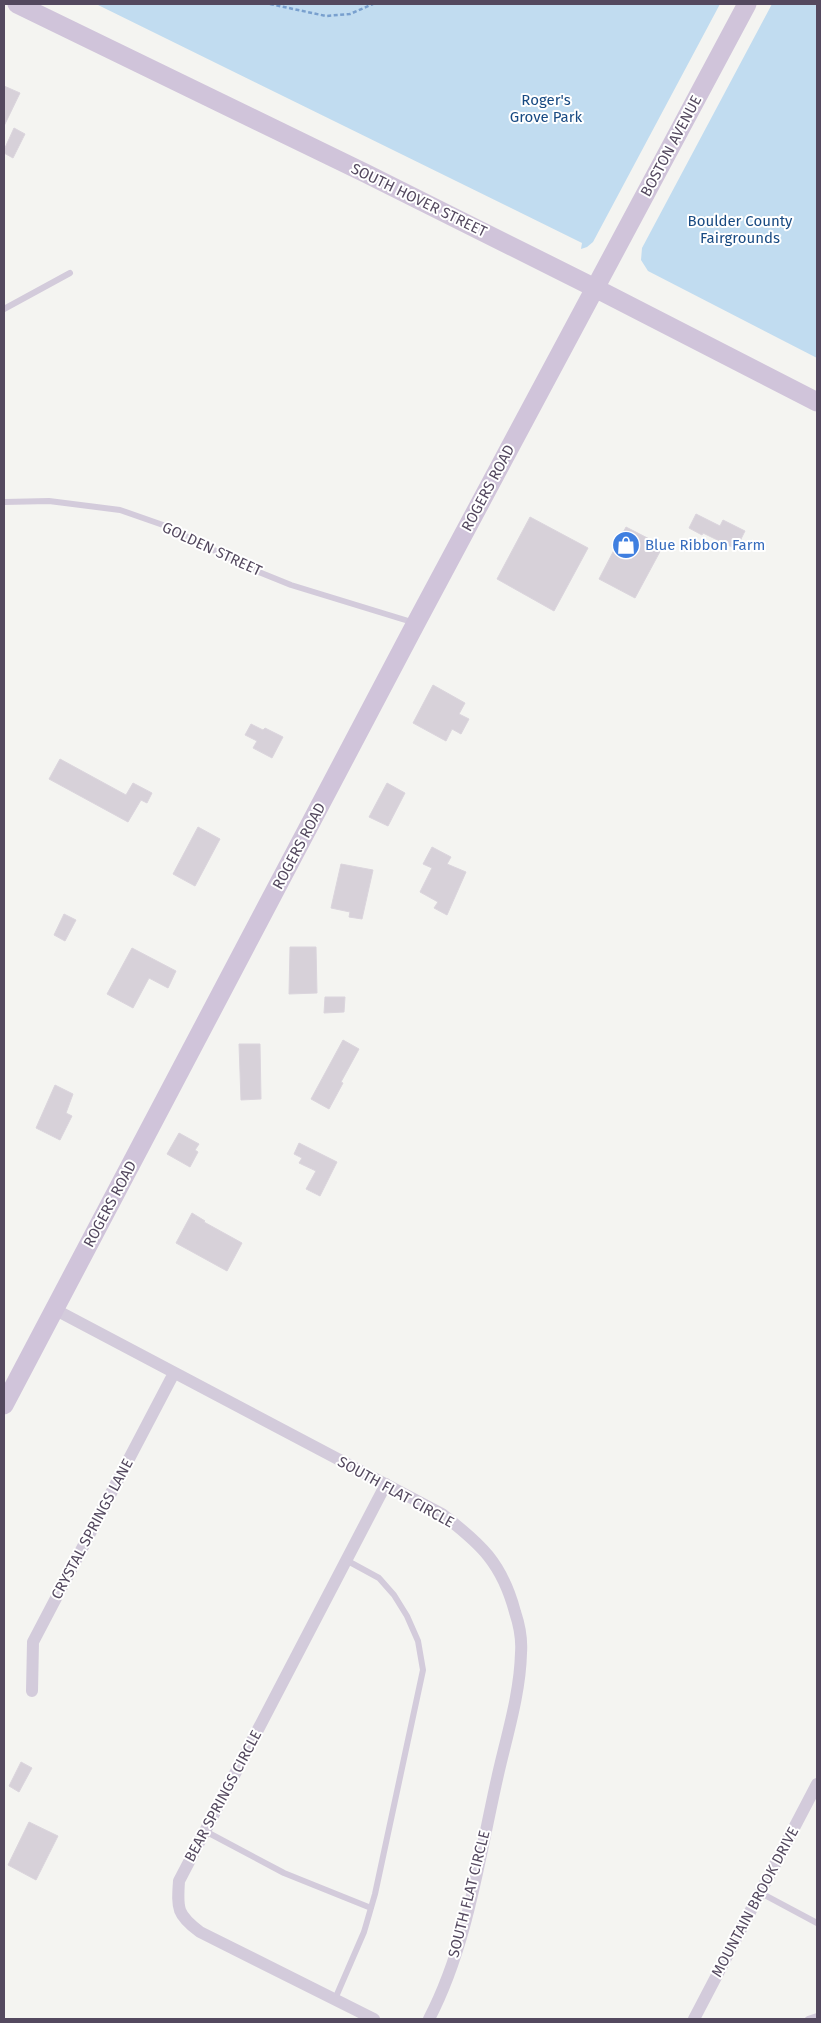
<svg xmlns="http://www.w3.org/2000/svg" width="821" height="2023" font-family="'Fira Sans',sans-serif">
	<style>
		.green { fill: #c1dcf0 }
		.building { fill: #d7d1d9; stroke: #dbd5dd }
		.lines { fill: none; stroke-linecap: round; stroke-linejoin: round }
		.path { stroke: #79a0ce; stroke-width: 2.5; stroke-dasharray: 4 2.5; stroke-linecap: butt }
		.lane { stroke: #d3cbdb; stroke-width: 6 }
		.street { stroke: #d3cbdb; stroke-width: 12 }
		.secondary { stroke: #d0c4da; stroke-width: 19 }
		.labels { text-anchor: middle; stroke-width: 4; stroke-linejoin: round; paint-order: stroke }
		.park-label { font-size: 15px; fill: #184a82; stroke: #fff }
		.street-label { font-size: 15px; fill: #54495f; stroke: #fff }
		.shop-label { font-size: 15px; fill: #366cbe; stroke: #fff; text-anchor: start }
	</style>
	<rect width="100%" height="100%" fill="#f4f4f1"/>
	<!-- green -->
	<path class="green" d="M96,4H720L593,242L587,247L581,249L582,243Z
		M772,4H817V358L648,271L641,260L642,248Z"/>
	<!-- building -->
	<path class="building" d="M4,86L20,93L4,126Z
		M14,128L25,134L13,158L4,153V150Z
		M696,514L720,526L723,520L745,531L736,549L703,533L702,535L689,528Z
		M530,517L588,548L554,611L497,579Z
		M626,527L663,546L635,598L599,579Z
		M433,685L465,703L459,714L469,719L461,734L452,729L446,741L413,723Z
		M251,724L263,730L265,728L283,737L272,758L253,748L257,741L245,735Z
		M60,759L126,795L133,783L152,793L147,803L141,800L128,822L49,779Z
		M387,783L405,793L388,826L369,817Z
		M198,827L220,839L195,886L173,874Z
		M432,847L451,857L447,864L466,872L447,915L434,908L438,902L420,892L432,868L423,864Z
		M341,864L373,870L362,919L349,917L350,912L331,908Z
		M64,914L76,920L65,941L54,935Z
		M290,947H316L317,993L289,994Z
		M132,948L176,971L168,988L149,978L133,1008L107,994Z
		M325,997H345L344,1012L324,1013Z
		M343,1040L359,1049L341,1082L343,1083L329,1109L311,1099Z
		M239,1044H260L261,1099L241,1100Z
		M55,1085L73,1094L66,1113L72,1116L60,1140L36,1128Z
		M179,1133L199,1144L195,1150L198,1152L190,1167L167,1154Z
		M299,1143L337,1162L320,1196L306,1189L316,1171L299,1163L302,1158L294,1154Z
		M192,1213L205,1221L204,1222L242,1243L227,1271L176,1243Z
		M21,1762L32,1768L19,1792L9,1786Z
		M29,1822L58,1836L36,1880L8,1865Z"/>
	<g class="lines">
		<!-- path -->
		<path class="path" d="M270,4L326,16L350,14L373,4"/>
		<!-- lane -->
		<path class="lane" d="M4,309L70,273
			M4,502L49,501L120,510L163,525L254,570L291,585L415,623
			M205,1831L284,1873L371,1908
			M759,1892L817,1923
			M335,1999L364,1932L375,1894L423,1670L418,1641L407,1616L394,1595L379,1578L346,1560
			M808,2019L817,2016"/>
		<!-- street -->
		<path class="street" d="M54,1309L442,1514C481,1544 502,1563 515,1612C519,1624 522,1640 521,1653C520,1695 506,1738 497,1779C479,1859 467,1946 429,2019
			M32,1691L33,1642L174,1373
			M374,2019L200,1932C177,1915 177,1909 179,1881L386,1484
			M694,2019L817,1784"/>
		<!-- secondary -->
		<path class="secondary" d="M17,4L365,173L595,288L817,402
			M4,1405L416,623L747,4"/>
	</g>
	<!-- icons -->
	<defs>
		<g id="shop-disc" transform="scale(1.4375)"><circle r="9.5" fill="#3f7fe0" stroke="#fff"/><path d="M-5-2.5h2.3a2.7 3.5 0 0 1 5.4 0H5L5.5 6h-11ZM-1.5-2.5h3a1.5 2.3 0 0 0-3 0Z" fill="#fff"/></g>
	</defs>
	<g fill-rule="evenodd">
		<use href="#shop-disc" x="626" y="545"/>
	</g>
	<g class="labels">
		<!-- park labels -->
		<g class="park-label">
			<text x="546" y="105">Roger's<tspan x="546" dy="17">Grove Park</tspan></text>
			<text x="740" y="226">Boulder County<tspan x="740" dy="17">Fairgrounds</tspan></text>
		</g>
		<!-- street labels -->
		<g class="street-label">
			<text transform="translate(671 146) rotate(-62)" y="5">BOSTON AVENUE</text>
			<text transform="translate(419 200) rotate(26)" y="5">SOUTH HOVER STREET</text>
			<text transform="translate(488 488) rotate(-62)" y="5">ROGERS ROAD</text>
			<text transform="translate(212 549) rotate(25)" y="5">GOLDEN STREET</text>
			<text transform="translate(299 846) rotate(-62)" y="5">ROGERS ROAD</text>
			<text transform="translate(110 1204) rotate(-62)" y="5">ROGERS ROAD</text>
			<text transform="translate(396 1492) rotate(29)" y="5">SOUTH FLAT CIRCLE</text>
			<text transform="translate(92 1529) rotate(-62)" y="5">CRYSTAL SPRINGS LANE</text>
			<text transform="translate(223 1796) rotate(-62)" y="5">BEAR SPRINGS CIRCLE</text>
			<text transform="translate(469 1894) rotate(-76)" y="5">SOUTH FLAT CIRCLE</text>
			<text transform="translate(755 1902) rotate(-62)" y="5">MOUNTAIN BROOK DRIVE</text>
		</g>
		<!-- shop labels -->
		<g class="shop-label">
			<text x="645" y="550">Blue Ribbon Farm</text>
		</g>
	</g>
	<!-- border -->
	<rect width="821" height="2023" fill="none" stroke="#54495f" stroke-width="10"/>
</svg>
